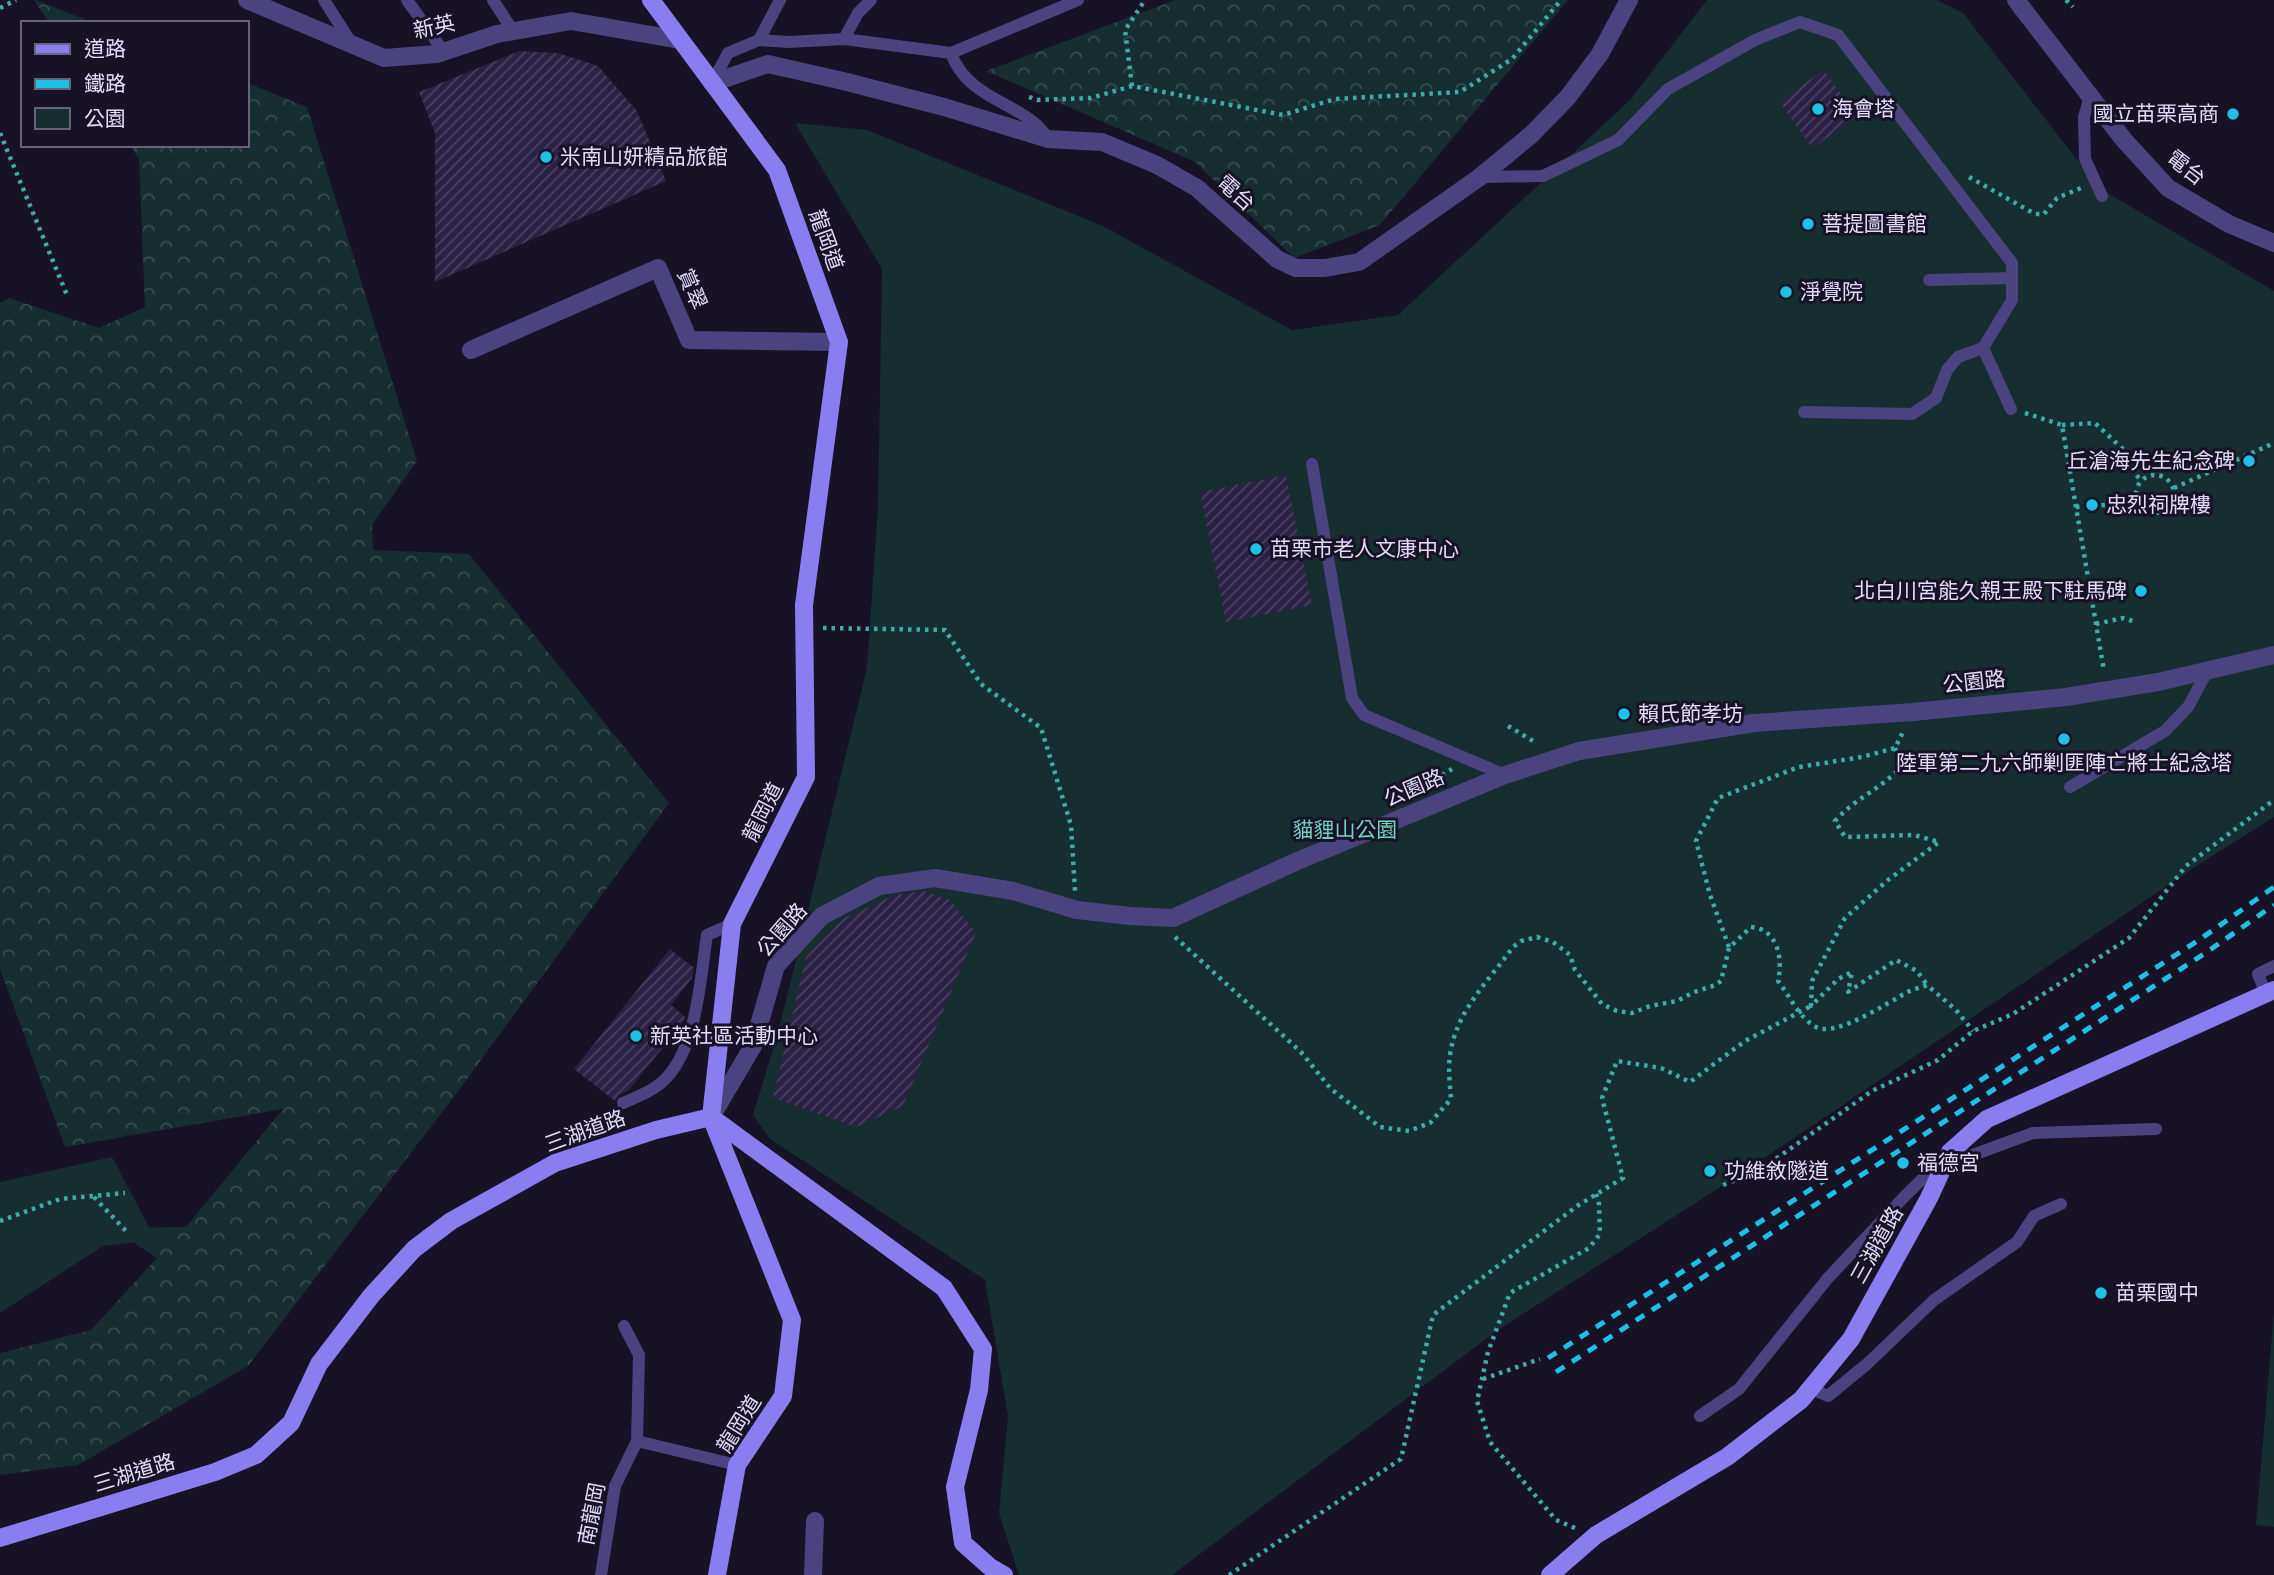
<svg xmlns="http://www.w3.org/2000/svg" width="2274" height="1575" font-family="Karla,'Noto Sans TC',sans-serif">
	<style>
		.forest { fill: url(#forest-crowns) }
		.park { fill: #162e2f }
		.building { fill: url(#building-hatch) }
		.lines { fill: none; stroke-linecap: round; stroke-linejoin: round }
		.path { stroke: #3eaaac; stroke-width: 4.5; stroke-dasharray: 3.5 5; stroke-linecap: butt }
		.lane { stroke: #4a437f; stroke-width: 12 }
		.street { stroke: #4a437f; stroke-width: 18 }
		.secondary { stroke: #897df0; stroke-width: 18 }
		.rail { stroke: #1dc1e5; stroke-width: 5; stroke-dasharray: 10 9; stroke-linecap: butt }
		.poi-dot { fill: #1dc1e5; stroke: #171226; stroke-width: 2.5 }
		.labels { text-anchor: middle; stroke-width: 6; stroke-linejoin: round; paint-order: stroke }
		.street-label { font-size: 21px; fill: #e2dbfb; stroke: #171226 }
		.poi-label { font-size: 21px; fill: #e2dbfb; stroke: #171226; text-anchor: start }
		.park-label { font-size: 21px; fill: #6fd3c2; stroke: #171226 }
	</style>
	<defs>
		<pattern id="forest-crowns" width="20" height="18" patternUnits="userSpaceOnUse" patternTransform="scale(1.75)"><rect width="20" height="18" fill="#162e2f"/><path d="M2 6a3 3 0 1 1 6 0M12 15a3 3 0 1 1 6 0" fill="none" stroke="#384c4e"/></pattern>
		<pattern id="building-hatch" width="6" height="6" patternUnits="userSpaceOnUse" patternTransform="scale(1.75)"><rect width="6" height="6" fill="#2b2145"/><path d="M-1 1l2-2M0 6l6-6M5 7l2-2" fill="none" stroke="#494161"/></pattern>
	</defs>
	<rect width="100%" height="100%" fill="#171226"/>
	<!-- forest -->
	<path class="forest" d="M34,0H36L94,23H49Z
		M1175,0H1568L1380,225L1294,258L1195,162L986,71Z
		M247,83L307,107L417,461L372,525L373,550L469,554L669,803L456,1094L248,1366L78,1465L0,1475V1353L91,1330L157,1258L111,1228L186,1227L283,1109L65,1147L0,969V303L9,298L99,328L145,307L139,159L130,145H247Z"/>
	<!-- park -->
	<path class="park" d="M1707,0H1937L1963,13L2099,188L2274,291V817L2198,865L1736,1177L1498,1330L1172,1575H1019L999,1513L1008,1416L985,1280L770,1139L753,1115L779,1029L867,668L878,506L882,269L795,123L867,130L1103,226L1292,330L1398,315L1630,100Z
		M112,1157L156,1240L103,1246L0,1313V1182Z
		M2274,1311V1527L2256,1525Z"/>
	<!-- building -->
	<path class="building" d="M520,51L558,53L598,66L637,111L666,181L435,282V133L419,92Z
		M1824,70L1857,117L1812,148L1779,101Z
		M1286,475L1312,605L1226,622L1200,492Z
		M923,891L950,900L976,933L903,1106L856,1127L773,1098L806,957L844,918L895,895Z
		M670,949L694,968L692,978L671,1005L685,1017L684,1021L628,1091L619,1095L615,1101L574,1069Z"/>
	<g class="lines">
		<!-- path -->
		<path class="path" d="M2066,0L2073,7
			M0,8L16,0
			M1132,86L1125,30L1145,0
			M1029,97L1037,100L1091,98L1132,86L1283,115L1335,99L1460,92L1512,59L1561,0
			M0,133L67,295
			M1969,177L2035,214H2044L2057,198L2081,188
			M2025,413L2062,425L2104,671
			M2062,425L2095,423L2126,452L2131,470L2141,480
			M2136 494a19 19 0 1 1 38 0a19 19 0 1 1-38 0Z
			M2174,488L2274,443
			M2076,507L2119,504L2136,499
			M2096,624L2123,618L2136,622
			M823,628L945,630L981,684L1041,728L1071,825L1075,891
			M1508,726L1533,741
			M1895,748L1901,767C1881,789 1854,799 1835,821L1845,837L1914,835L1939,842L1888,880L1845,918L1812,981L1811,1006L1838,979L1852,972L1848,992L1896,960L1917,971L1927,985
			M1435,780L1452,769
			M1175,937L1301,1052L1331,1089L1380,1127L1409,1131L1430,1123L1451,1099C1450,1085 1448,1069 1450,1055C1456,1011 1488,982 1513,947L1521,941L1537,937L1553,942L1570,955L1575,970L1602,1004L1617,1011L1632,1013L1650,1006L1677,1001L1694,992L1716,985L1721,981L1729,948L1751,927C1778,929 1783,959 1778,981C1790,996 1798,1017 1816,1027C1835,1038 1889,1002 1906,993C1912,989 1920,988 1927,985L1956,1010L1973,1031
			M1729,947L1710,895L1696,841L1718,798L1799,767L1862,757L1895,748L1903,732
			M1723,1185L1744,1177L1770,1163L1872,1091L1938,1060L1973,1031L2013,1014L2129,938L2186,866L2274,800
			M94,1197L127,1232
			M0,1221L60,1199L125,1193
			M1483,1379L1540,1359
			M1575,1528L1556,1520L1490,1442L1477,1401L1488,1352L1510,1293L1589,1248L1600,1234L1599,1204L1596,1194
			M1229,1575L1401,1459L1433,1315L1577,1206L1623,1178L1602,1098L1617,1061L1661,1068L1690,1082L1745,1041L1811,1006"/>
		<!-- lane -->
		<path class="lane" d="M324,0L352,44
			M407,0L444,52
			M493,0L513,31
			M844,39L858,13L871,0
			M759,40L780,0
			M712,83L728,53L759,40L789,42L844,39L951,53
			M2090,96L2084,117L2085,159L2102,196
			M1048,139C1028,103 968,102 951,53L1078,0
			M1480,177L1543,176L1618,140L1668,89L1755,40L1800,22L1838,35L2012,263V300L1983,348L2011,409
			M1929,280L2012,278
			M1804,412L1912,414L1936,398L1947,370L1958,357L1983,348
			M1312,464L1352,698L1364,715L1505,775
			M2070,787L2165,731L2188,707L2208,670
			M2266,994L2258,974L2274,966
			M623,1103C634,1098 648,1093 657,1086C697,1058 700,980 707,935L732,924
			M624,1326L639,1355L637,1441
			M1810,1388L1828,1396L1867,1364L1934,1300L2017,1242L2034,1216L2061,1204
			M1700,1416L1739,1389L1828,1278L1905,1196L1950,1152L1970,1156L2033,1133L2156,1129
			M601,1575L615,1486L637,1441L737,1465"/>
		<!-- street -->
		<path class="street" d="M247,0L384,58L437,54L497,34L571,21L680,40
			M2016,0L2124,140L2168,188L2229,224L2274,243
			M712,83L768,64L843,81L944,107L1048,139L1102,142L1157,165L1197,188L1277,259L1296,268H1325L1359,262L1480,177L1532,134L1568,97L1600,54L1629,0
			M471,350L658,268L689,340L839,342
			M711,1117L753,1046L776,966L822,916L879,886L935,878L1013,891L1077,910L1130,916L1173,918L1295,862L1505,775L1579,751L1754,723L1913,712L2066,697L2158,682L2274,655
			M813,1575L815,1521"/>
		<!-- secondary -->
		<path class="secondary" d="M651,0L777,170L839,342L804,605L806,777L732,924L711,1117L792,1320L783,1396L737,1465L717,1575
			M0,1538L215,1472L256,1455L291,1423L319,1364L371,1296L414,1249L451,1221L555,1163L656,1130L711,1117L944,1288L983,1349L979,1390L955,1487L963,1543L990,1567L1004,1575
			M1550,1575L1596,1535L1727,1457L1801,1400L1851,1339L1929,1198L1950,1152L1987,1119L2274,990"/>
		<!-- rail -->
		<path class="rail" d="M1548,1358L2199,940L2274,887
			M1556,1372L2207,952L2274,905"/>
	</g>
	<!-- markers -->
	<g class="poi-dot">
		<circle cx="1818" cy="109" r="7"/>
		<circle cx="2233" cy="114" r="7"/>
		<circle cx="546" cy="157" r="7"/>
		<circle cx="1808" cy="224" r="7"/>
		<circle cx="1786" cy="292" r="7"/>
		<circle cx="2249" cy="461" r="7"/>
		<circle cx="2092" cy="505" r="7"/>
		<circle cx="1256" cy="549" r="7"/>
		<circle cx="2141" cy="591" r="7"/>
		<circle cx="1624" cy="714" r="7"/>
		<circle cx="2064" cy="739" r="7"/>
		<circle cx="636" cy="1036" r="7"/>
		<circle cx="1903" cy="1163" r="7"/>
		<circle cx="1710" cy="1171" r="7"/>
		<circle cx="2101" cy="1293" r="7"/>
	</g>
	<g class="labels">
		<!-- street labels -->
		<g class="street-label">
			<text transform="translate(434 27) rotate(-12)" y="7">新英</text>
			<text transform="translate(2186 168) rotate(38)" y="7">電台</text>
			<text transform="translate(1236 193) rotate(42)" y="7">電台</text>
			<text transform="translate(826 240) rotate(70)" y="7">龍岡道</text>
			<text transform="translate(692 289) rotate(67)" y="7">賞翠</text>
			<text transform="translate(1974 682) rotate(-6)" y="7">公園路</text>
			<text transform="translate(1414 788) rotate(-23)" y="7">公園路</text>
			<text transform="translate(763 812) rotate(-63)" y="7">龍岡道</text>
			<text transform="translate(782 930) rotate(-49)" y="7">公園路</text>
			<text transform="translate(585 1131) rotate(-20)" y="7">三湖道路</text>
			<text transform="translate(1877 1245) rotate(-61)" y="7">三湖道路</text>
			<text transform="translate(739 1424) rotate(-58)" y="7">龍岡道</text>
			<text transform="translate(134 1473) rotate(-17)" y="7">三湖道路</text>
			<text transform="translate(592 1514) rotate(-79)" y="7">南龍岡</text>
		</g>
		<!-- poi labels -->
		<g class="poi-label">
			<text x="1832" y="116">海會塔</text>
			<text x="2219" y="121" text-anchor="end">國立苗栗高商</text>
			<text x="560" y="164">米南山妍精品旅館</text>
			<text x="1822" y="231">菩提圖書館</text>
			<text x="1800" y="299">淨覺院</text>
			<text x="2235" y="468" text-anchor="end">丘滄海先生紀念碑</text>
			<text x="2106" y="512">忠烈祠牌樓</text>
			<text x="1270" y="556">苗栗市老人文康中心</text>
			<text x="2127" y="598" text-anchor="end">北白川宮能久親王殿下駐馬碑</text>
			<text x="1638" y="721">賴氏節孝坊</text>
			<text x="2064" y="770" text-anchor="middle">陸軍第二九六師剿匪陣亡將士紀念塔</text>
			<text x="650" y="1043">新英社區活動中心</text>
			<text x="1917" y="1170">福德宮</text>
			<text x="1724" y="1178">功維敘隧道</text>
			<text x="2115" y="1300">苗栗國中</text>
		</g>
		<!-- park labels -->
		<g class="park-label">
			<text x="1345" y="837">貓貍山公園</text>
		</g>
	</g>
	<!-- legend -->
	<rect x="21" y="21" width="228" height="126" fill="#171226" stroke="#68627b" stroke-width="2"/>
	<rect x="35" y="44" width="35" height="10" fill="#897df0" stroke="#68627b" stroke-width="2"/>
	<text x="84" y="56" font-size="21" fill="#e2dbfb">道路</text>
	<rect x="35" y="79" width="35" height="10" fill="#1dc1e5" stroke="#68627b" stroke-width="2"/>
	<text x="84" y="91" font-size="21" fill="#e2dbfb">鐵路</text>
	<rect x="35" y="108" width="35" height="21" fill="#162e2f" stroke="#68627b" stroke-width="2"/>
	<text x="84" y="126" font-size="21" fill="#e2dbfb">公園</text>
</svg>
